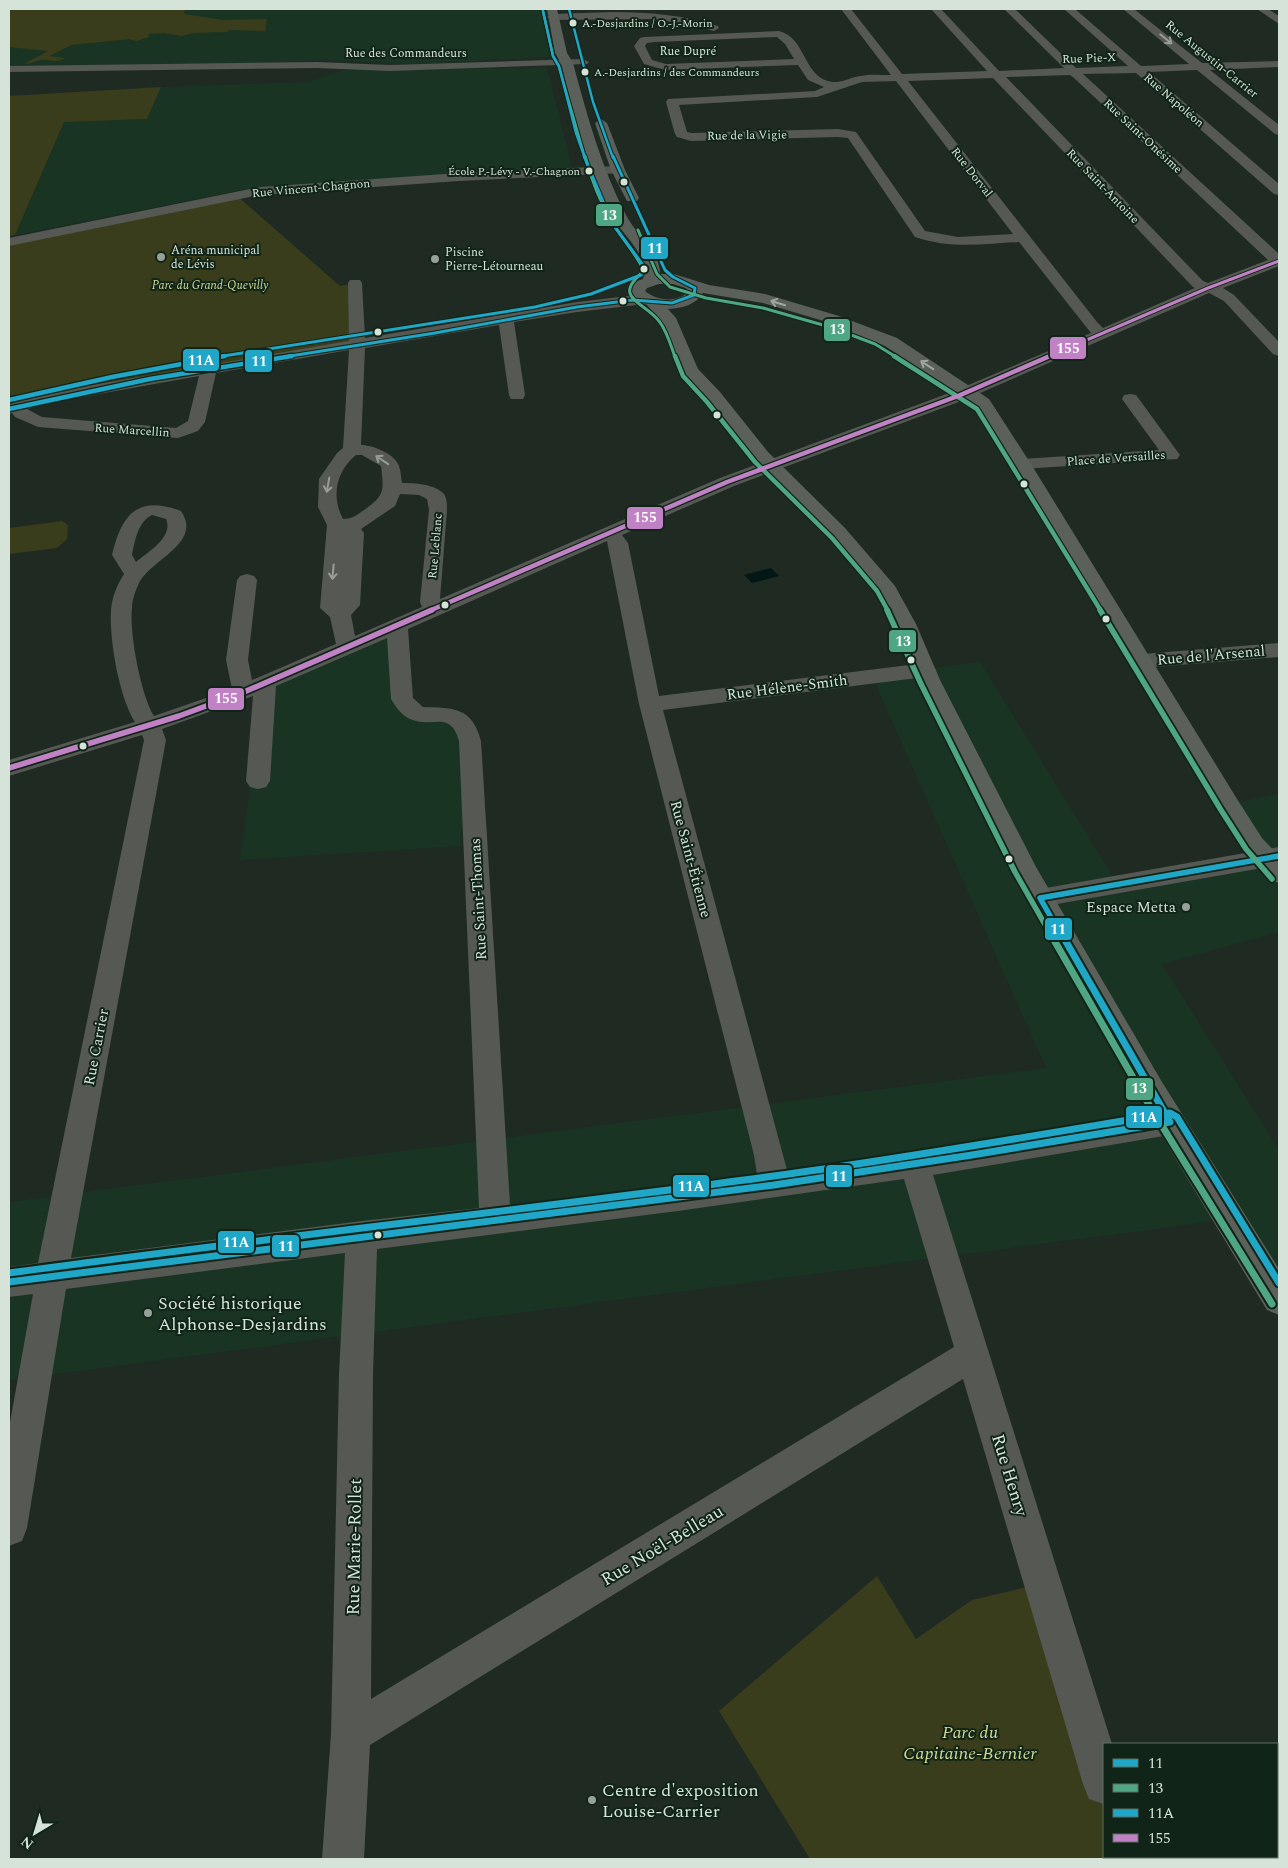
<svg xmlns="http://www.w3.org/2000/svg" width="1288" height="1868" font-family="Spectral,serif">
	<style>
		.built { fill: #1a3423 }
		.green { fill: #3a3d1b }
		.water { fill: #031716 }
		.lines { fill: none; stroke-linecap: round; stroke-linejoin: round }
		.minor { fill: #555853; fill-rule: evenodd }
		.major { fill: #5b605a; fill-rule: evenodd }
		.bus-1-far4-casing { stroke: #102517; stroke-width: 4.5 }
		.bus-1-far3-casing { stroke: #102517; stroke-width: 5 }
		.bus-1-far2-casing { stroke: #102517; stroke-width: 7 }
		.bus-1-far1-casing { stroke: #102517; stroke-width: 9 }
		.bus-1-casing { stroke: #102517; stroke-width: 11 }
		.bus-2-far4-casing { stroke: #102517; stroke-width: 4.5 }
		.bus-2-far3-casing { stroke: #102517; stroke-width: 5 }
		.bus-2-far2-casing { stroke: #102517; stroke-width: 7 }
		.bus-2-far1-casing { stroke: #102517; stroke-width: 9 }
		.bus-2-casing { stroke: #102517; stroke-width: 11 }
		.bus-3-far3-casing { stroke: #102517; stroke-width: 4.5 }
		.bus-3-far2-casing { stroke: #102517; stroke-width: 5 }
		.bus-3-far1-casing { stroke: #102517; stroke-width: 7 }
		.bus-3-casing { stroke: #102517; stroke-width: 11 }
		.bus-4-far2-casing { stroke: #102517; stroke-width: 5 }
		.bus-4-far1-casing { stroke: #102517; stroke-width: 7 }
		.bus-4-casing { stroke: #102517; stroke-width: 9 }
		.bus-1-far4 { stroke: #20a6c6; stroke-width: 2.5 }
		.bus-1-far3 { stroke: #20a6c6; stroke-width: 3 }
		.bus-1-far2 { stroke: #20a6c6; stroke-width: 4.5 }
		.bus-1-far1 { stroke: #20a6c6; stroke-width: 5.5 }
		.bus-1 { stroke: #20a6c6; stroke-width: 7 }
		.bus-2-far4 { stroke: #4ea685; stroke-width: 2.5 }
		.bus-2-far3 { stroke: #4ea685; stroke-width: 3 }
		.bus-2-far2 { stroke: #4ea685; stroke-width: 4.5 }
		.bus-2-far1 { stroke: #4ea685; stroke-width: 5.5 }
		.bus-2 { stroke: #4ea685; stroke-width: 7 }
		.bus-3-far3 { stroke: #20a6c6; stroke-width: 2.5 }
		.bus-3-far2 { stroke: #20a6c6; stroke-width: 3 }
		.bus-3-far1 { stroke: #20a6c6; stroke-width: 4.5 }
		.bus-3 { stroke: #20a6c6; stroke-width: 7 }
		.bus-4-far2 { stroke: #c181c5; stroke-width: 3 }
		.bus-4-far1 { stroke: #c181c5; stroke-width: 4.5 }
		.bus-4 { stroke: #c181c5; stroke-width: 5.5 }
		.oneway { stroke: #969e96 }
		.oneway2 { stroke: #9fa8a0 }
		.bus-dot { fill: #d6e3d9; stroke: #102517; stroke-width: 2 }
		.poi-dot { fill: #96a299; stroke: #102517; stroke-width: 2 }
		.labels { text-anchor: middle; stroke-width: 4; stroke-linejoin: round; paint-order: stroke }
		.far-bus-label { font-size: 11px; fill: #d6e3d9; stroke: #102517; text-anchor: start }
		.far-street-label { font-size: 12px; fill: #d6e3d9; stroke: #102517 }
		.far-poi-label { font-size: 12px; fill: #d6e3d9; stroke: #102517; text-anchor: start }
		.far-park-label { font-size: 12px; font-style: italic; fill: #d2d793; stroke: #102517 }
		.street-label { font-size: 15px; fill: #d6e3d9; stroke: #102517 }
		.poi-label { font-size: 15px; fill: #d6e3d9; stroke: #102517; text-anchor: end }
		.near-poi-label { font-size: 18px; fill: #d6e3d9; stroke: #102517; text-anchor: start }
		.near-street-label { font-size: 18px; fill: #d6e3d9; stroke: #102517 }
		.near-park-label { font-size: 18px; font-style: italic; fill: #d2d793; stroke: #102517 }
		.line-badge { stroke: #102517; stroke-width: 2 }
		.badge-label { font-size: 14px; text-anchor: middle; font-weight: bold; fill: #fff }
	</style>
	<rect width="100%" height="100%" fill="#1f2a22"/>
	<!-- built -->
	<path class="built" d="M9,9H547L549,57L410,64L327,60L231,64L9,67Z
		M547,68L572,168L286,185L236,191L15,235L64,122L147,119L161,87L309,82L345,70Z
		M397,624L402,699L442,715L470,741L460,846L240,860L265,684Z
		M980,662L1117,883L1265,858L1228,805L1279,793V932L1162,964L1279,1150V1299L1231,1219L9,1380V1202L1046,1068L872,676Z"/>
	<!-- green -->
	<path class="green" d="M9,9H181L185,10L184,14L223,20L267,19L265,31L229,30L227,32L193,33L182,36L164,33L148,34L149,37L136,41L129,39L72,45L49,56L65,58C56,64 50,59 40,60C34,61 32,64 24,64L48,51L9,47Z
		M161,87L147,119L64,122L15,235L9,236V96Z
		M236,195L340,286L355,283L357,345L16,407L9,395V242Z
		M62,521L68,525L67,539L57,548L9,554V528Z
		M877,1576L916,1639L972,1600L1044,1583L1104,1785V1857H1126V1859H810L719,1711Z"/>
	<!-- water -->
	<path class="water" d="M771,568L779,576L752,583L744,575Z"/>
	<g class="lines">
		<!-- minor -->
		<path class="minor" d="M841,9H851L902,74L987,71L931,9H941L999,71L1064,68L1004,9H1015L1076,68L1128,66L1064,9H1075L1141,66L1189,64L1123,9H1134L1202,63L1279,61V67L1210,70L1279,125V135L1275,134L1197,70L1149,72L1279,184V195L1274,194L1136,73L1083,74L1279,254V266L1223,288L1234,295L1279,342V356L1273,354L1224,301L1209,293L964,400L734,486L622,535L628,543L659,696L925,663L933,665L936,670L933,675L925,677L663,710L787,1170L972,1142L1170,1109L1180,1113L1185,1122L1180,1131L1170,1135L933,1175L1112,1744H1104V1804L1089,1799L1083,1784L963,1379L370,1745L364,1859H322L331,1734L339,1374L345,1253L66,1289L27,1528L22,1541L9,1546V1428L33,1294L9,1297V1267L38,1263L144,740L142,735L9,776V760L135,722C119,697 109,639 111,610C112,597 117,585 124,574L112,555C122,514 137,495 181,511C203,543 151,559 139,583C136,590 132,599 132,608C129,632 141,696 154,716L232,689L226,660L237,580L240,576L247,574L254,576L257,580L248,660L252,680L336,644L330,617L320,608L327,525L318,507L319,479L337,453L343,448L349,350L216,373L205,422L198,431L178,438L38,427L15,417L12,413L9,414V404L64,390L349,341L348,283L350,280H360L362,283L365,338L577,302L645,294L650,296L653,299L650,302L645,304L577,312L514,322L525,395L523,399H511L509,395L499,325L365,348L361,445C373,445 395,454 399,466C401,471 401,478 402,483C414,483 435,484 444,494C447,498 447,505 447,510L440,599L720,478L952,392L1091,333L1019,242C983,244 950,249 915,237L848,138L838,137L691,141L677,137L675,134L666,102L668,99L815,91L824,87L808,80L798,65L665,70L644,64L634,46L640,38L644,37L779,31C807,38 803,79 833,82C841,83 852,77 860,76C870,74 881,75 891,75ZM777,37L785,44L794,59L666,64L652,60L645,46L647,43L655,42ZM1070,75L1074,78L1268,260L1208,283L1203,281L1006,77ZM993,78L1193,287L1195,288L1103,328L1097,322L908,81ZM896,81L1013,234L958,237L925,231L856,132L838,129L692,133L687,132L679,105L817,97L862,82ZM199,376L188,421L176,428L42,417L27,409L65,400ZM356,455H362L381,466C384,491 385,495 364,510C357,515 352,519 343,519C331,497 336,471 356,455ZM400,494L419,495L427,499L429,510L420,602L422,607L355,636L351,615L360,605L364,533L361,529L395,506ZM152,515L166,519C174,537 148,552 136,562L132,555C135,540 138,522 152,515ZM607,541L639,704L754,1155L757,1174L510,1205L481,741C472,707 454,708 423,707L413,698L408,629ZM387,638L391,699C396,707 401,715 410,719C432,729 450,709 459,741L479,1208L362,1221L71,1258L166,740L162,729L253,696L246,781L250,787L258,789L266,787L270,781L276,686ZM904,1179L954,1347L371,1699L373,1374L377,1249L678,1211Z
			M1257,9H1268L1279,16V24Z
			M613,12C650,12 683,15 718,26L719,28L714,31L692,25L654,19L552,20L547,17L552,14Z
			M583,59L589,62L587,64L390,71L317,68L9,72V66L317,62L390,65Z
			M618,166L623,167L624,170L623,173L459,181L260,195L9,246V238L260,187L459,173Z
			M1130,394L1136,395L1177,451L1180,455L1177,459L1022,469L1016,468L1013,464L1016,460L1022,459L1159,450L1122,399L1124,395Z
			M1279,643V657L1142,668L1134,666L1131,661L1134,656L1142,654Z
			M1279,847V865L1040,907L1031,905L1027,898L1031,891L1040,889Z
			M1105,1857H1147L1148,1859H1106Z"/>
		<!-- major -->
		<path class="major" d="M547,9H557L567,53L573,63C587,115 601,167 626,215C636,235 660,251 660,274H674L709,285L765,294L839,316L897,338L989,399L1031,464L1237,799L1262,838L1279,856V883L1270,880L1244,850L976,406L885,346L827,322L763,303L703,293C695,305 683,308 668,309L676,318L698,369L720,392L768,452L845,528L895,586L916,624L940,680L1036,867L1162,1082L1279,1269V1315L1267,1310L1140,1100L1010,868L918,680L894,624L875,588L831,536L754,460L708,400L681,371L660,320L647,305L636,300L629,292L634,282L643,279C650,255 622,235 612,216C587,168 574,115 561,63L555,53ZM659,284H673L686,288L688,292C677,303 657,301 645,291L647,288Z
			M601,119L607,123L625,170L639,198L637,201H627L611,170L595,123Z"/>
		<!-- bus-1-far4 casing -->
		<g class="bus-1-far4-casing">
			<path id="bus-1-far4" d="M569,9L593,102L613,158"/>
		</g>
		<!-- bus-1-far3 casing -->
		<g class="bus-1-far3-casing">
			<path id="bus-1-far3" d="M284,357L435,333L577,307L633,300L672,303L694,295L695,288L673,277L665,270L613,156"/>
		</g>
		<!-- bus-1-far2 casing -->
		<g class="bus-1-far2-casing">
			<path id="bus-1-far2" d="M9,409L150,379L292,356"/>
		</g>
		<!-- bus-1-far1 casing -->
		<g class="bus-1-far1-casing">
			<path id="bus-1-far1" d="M1061,935L1040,898L1279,856"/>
		</g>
		<!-- bus-1 casing -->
		<g class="bus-1-casing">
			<path id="bus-1" d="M9,1282L774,1185L972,1155L1170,1122L1061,933"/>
		</g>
		<!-- bus-2-far4 casing -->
		<g class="bus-2-far4-casing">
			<path id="bus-2-far4" d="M543,11L553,56L559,67L585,158"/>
		</g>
		<!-- bus-2-far3 casing -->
		<g class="bus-2-far3-casing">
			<path id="bus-2-far3" d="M585,156C591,178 600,202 612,222C622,239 636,253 644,271C611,298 643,301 659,321C667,331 671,346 675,357
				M638,230L657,274L670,287L706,298L763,308L830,327L875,344L896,357"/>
		</g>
		<!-- bus-2-far2 casing -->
		<g class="bus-2-far2-casing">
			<path id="bus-2-far2" d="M675,356L683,376L707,402L755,462L832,538L877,591L888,611
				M894,356L977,409L1101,611"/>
		</g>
		<!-- bus-2-far1 casing -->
		<g class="bus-2-far1-casing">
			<path id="bus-2-far1" d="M887,610L921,684L1015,872L1051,935
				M1100,610L1221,810L1246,849L1272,879"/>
		</g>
		<!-- bus-2 casing -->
		<g class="bus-2-casing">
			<path id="bus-2" d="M1050,933L1143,1095L1272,1304"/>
		</g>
		<!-- bus-3-far3 casing -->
		<g class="bus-3-far3-casing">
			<path id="bus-3-far3" d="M543,11L553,56L559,66L576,133L585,158"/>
		</g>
		<!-- bus-3-far2 casing -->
		<g class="bus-3-far2-casing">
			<path id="bus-3-far2" d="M217,357L535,307L591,294L641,275L644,271L643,265L612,223L584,156"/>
		</g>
		<!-- bus-3-far1 casing -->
		<g class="bus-3-far1-casing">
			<path id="bus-3-far1" d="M9,400L112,377L225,356"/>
		</g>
		<!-- bus-3 casing -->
		<g class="bus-3-casing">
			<path id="bus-3" d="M9,1273C264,1238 520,1211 774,1176C907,1158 1038,1135 1170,1113L1177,1117L1279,1283"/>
		</g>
		<!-- bus-4-far2 casing -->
		<g class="bus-4-far2-casing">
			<path id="bus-4-far2" d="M1047,357L1208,288L1279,261"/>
		</g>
		<!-- bus-4-far1 casing -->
		<g class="bus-4-far1-casing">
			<path id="bus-4-far1" d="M429,611L727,482L958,396L1050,356"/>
		</g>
		<!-- bus-4 casing -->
		<g class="bus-4-casing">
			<path id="bus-4" d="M9,768L179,716L244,692L432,610"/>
		</g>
		<!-- bus-1-far4 -->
		<use href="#bus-1-far4" class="bus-1-far4"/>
		<!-- bus-1-far3 -->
		<use href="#bus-1-far3" class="bus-1-far3"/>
		<!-- bus-1-far2 -->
		<use href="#bus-1-far2" class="bus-1-far2"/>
		<!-- bus-1-far1 -->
		<use href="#bus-1-far1" class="bus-1-far1"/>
		<!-- bus-1 -->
		<use href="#bus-1" class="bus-1"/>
		<!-- bus-2-far4 -->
		<use href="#bus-2-far4" class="bus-2-far4"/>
		<!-- bus-2-far3 -->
		<use href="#bus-2-far3" class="bus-2-far3"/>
		<!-- bus-2-far2 -->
		<use href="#bus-2-far2" class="bus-2-far2"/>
		<!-- bus-2-far1 -->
		<use href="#bus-2-far1" class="bus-2-far1"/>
		<!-- bus-2 -->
		<use href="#bus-2" class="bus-2"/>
		<!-- bus-3-far3 -->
		<use href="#bus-3-far3" class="bus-3-far3"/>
		<!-- bus-3-far2 -->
		<use href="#bus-3-far2" class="bus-3-far2"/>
		<!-- bus-3-far1 -->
		<use href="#bus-3-far1" class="bus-3-far1"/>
		<!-- bus-3 -->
		<use href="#bus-3" class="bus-3"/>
		<!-- bus-4-far2 -->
		<use href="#bus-4-far2" class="bus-4-far2"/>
		<!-- bus-4-far1 -->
		<use href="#bus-4-far1" class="bus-4-far1"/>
		<!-- bus-4 -->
		<use href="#bus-4" class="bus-4"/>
	</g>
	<!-- one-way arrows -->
	<defs><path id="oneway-shaft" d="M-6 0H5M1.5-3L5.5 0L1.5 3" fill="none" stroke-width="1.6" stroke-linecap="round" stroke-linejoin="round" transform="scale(1.25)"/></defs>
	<g class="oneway">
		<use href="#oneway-shaft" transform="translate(1166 39) rotate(39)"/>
		<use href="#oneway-shaft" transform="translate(382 460) rotate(-146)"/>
		<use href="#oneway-shaft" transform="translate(328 485) rotate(100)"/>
		<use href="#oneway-shaft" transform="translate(333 572) rotate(95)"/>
	</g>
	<g class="oneway2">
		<use href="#oneway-shaft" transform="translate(778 303) rotate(-163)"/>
		<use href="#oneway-shaft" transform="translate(927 365) rotate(-147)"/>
	</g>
	<!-- markers -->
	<g class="bus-dot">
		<circle cx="573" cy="23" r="4.5"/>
		<circle cx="585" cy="72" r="4.5"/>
		<circle cx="589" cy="171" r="4.5"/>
		<circle cx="624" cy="182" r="4.5"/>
		<circle cx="644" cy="269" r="4.5"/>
		<circle cx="623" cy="301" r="4.5"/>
		<circle cx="378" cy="332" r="4.5"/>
		<circle cx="717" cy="415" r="4.5"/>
		<circle cx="1024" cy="484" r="4.5"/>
		<circle cx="445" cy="605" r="4.5"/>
		<circle cx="1106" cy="619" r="4.5"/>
		<circle cx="911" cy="660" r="4.5"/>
		<circle cx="83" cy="746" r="4.5"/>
		<circle cx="1009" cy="859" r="4.5"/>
		<circle cx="378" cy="1235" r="4.5"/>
	</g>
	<g class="poi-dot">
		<circle cx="161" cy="257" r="5"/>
		<circle cx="435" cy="259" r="5"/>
		<circle cx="1186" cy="907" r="5"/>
		<circle cx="148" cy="1313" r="5"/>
		<circle cx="592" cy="1800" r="5"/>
	</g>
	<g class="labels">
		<!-- far-bus labels -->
		<g class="far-bus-label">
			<text x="582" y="27">A.-Desjardins / O.-J.-Morin</text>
			<text x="594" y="76">A.-Desjardins / des Commandeurs</text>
			<text x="580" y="175" text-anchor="end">École P.-Lévy - V.-Chagnon</text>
		</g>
		<!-- far-street labels -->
		<g class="far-street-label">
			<text x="688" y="55">Rue Dupré</text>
			<text x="406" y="57">Rue des Commandeurs</text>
			<text transform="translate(1089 58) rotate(-2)" y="4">Rue Pie-X</text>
			<text transform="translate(1212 59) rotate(39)" y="4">Rue Augustin-Carrier</text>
			<text transform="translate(1174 100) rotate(41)" y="4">Rue Napoléon</text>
			<text transform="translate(747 135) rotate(-1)" y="4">Rue de la Vigie</text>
			<text transform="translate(1143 136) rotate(43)" y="4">Rue Saint-Onésime</text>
			<text transform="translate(972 172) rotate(52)" y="4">Rue Dorval</text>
			<text transform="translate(1103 186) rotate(46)" y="4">Rue Saint-Antoine</text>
			<text transform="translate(311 188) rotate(-5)" y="4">Rue Vincent-Chagnon</text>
			<text transform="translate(132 430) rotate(4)" y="4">Rue Marcellin</text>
			<text transform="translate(1116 458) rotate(-4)" y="4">Place de Versailles</text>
			<text transform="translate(435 546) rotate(-85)" y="4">Rue Leblanc</text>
		</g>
		<!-- far-poi labels -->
		<g class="far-poi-label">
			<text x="171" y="254">Aréna municipal<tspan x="171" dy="14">de Lévis</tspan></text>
			<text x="445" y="256">Piscine<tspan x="445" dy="14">Pierre-Létourneau</tspan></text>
		</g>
		<!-- far-park labels -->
		<g class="far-park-label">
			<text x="210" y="289">Parc du Grand-Quevilly</text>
		</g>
		<!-- street labels -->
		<g class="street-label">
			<text transform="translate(1211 655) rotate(-5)" y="5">Rue de l'Arsenal</text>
			<text transform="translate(787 687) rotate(-7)" y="5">Rue Hélène-Smith</text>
			<text transform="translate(691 859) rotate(75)" y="5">Rue Saint-Étienne</text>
			<text transform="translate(478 899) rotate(-93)" y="5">Rue Saint-Thomas</text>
			<text transform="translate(96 1047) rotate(-79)" y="5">Rue Carrier</text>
		</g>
		<!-- poi labels -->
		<g class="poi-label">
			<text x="1176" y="912">Espace Metta</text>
		</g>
		<!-- near-poi labels -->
		<g class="near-poi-label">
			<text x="158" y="1309">Société historique<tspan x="158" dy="21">Alphonse-Desjardins</tspan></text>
			<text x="602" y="1796">Centre d'exposition<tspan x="602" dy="21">Louise-Carrier</tspan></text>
		</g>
		<!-- near-street labels -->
		<g class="near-street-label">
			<text transform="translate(1010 1475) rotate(73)" y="6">Rue Henry</text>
			<text transform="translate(662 1545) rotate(-31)" y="6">Rue Noël-Belleau</text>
			<text transform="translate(354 1547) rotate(-89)" y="6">Rue Marie-Rollet</text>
		</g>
		<!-- near-park labels -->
		<g class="near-park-label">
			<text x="970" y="1738">Parc du<tspan x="970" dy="21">Capitaine-Bernier</tspan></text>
		</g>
	</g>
	<g class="line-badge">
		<rect x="595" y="203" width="28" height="24" rx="5" fill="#4ea685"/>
		<rect x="640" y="236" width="29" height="24" rx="5" fill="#20a6c6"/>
		<rect x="823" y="318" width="28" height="24" rx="5" fill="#4ea685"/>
		<rect x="1049" y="336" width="38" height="24" rx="5" fill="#c181c5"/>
		<rect x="182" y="348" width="38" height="24" rx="5" fill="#20a6c6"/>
		<rect x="244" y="349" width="29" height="24" rx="5" fill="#20a6c6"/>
		<rect x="626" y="506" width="38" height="24" rx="5" fill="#c181c5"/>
		<rect x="888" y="629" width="29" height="24" rx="5" fill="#4ea685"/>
		<rect x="207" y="687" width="38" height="24" rx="5" fill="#c181c5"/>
		<rect x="1044" y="917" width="29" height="24" rx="5" fill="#20a6c6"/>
		<rect x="1125" y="1077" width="29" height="24" rx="5" fill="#4ea685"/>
		<rect x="1125" y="1105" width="38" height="24" rx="5" fill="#20a6c6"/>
		<rect x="825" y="1164" width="28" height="24" rx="5" fill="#20a6c6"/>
		<rect x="672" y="1174" width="38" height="24" rx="5" fill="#20a6c6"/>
		<rect x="217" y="1230" width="38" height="24" rx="5" fill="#20a6c6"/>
		<rect x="271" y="1234" width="29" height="24" rx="5" fill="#20a6c6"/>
	</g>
	<g class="badge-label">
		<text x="609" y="220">13</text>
		<text x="655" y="253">11</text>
		<text x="837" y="334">13</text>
		<text x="1068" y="353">155</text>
		<text x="201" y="365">11A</text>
		<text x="259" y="366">11</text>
		<text x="645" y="522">155</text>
		<text x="903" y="646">13</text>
		<text x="226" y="703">155</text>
		<text x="1058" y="934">11</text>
		<text x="1139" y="1093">13</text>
		<text x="1144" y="1122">11A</text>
		<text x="839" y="1181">11</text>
		<text x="691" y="1191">11A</text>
		<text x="236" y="1247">11A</text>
		<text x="286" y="1251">11</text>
	</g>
	<!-- border -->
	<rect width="1288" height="1868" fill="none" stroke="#d6e3d9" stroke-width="20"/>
	<!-- legend -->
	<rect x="1103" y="1743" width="175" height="115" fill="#102517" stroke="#5f7165"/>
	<rect x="1113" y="1759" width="25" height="8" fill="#20a6c6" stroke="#5f7165"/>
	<text x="1148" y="1768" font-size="15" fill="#d6e3d9">11</text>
	<rect x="1113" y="1784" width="25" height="8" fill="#4ea685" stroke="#5f7165"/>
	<text x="1148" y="1793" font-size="15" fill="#d6e3d9">13</text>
	<rect x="1113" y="1809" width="25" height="8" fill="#20a6c6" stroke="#5f7165"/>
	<text x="1148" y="1818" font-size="15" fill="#d6e3d9">11A</text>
	<rect x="1113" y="1834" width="25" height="8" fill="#c181c5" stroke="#5f7165"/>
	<text x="1148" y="1843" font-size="15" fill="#d6e3d9">155</text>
	<!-- north arrow -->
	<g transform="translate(35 1833) rotate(218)" stroke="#102517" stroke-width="4" paint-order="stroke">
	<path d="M0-4L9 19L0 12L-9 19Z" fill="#d6e3d9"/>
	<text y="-8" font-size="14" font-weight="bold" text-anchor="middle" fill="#d6e3d9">N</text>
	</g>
</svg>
